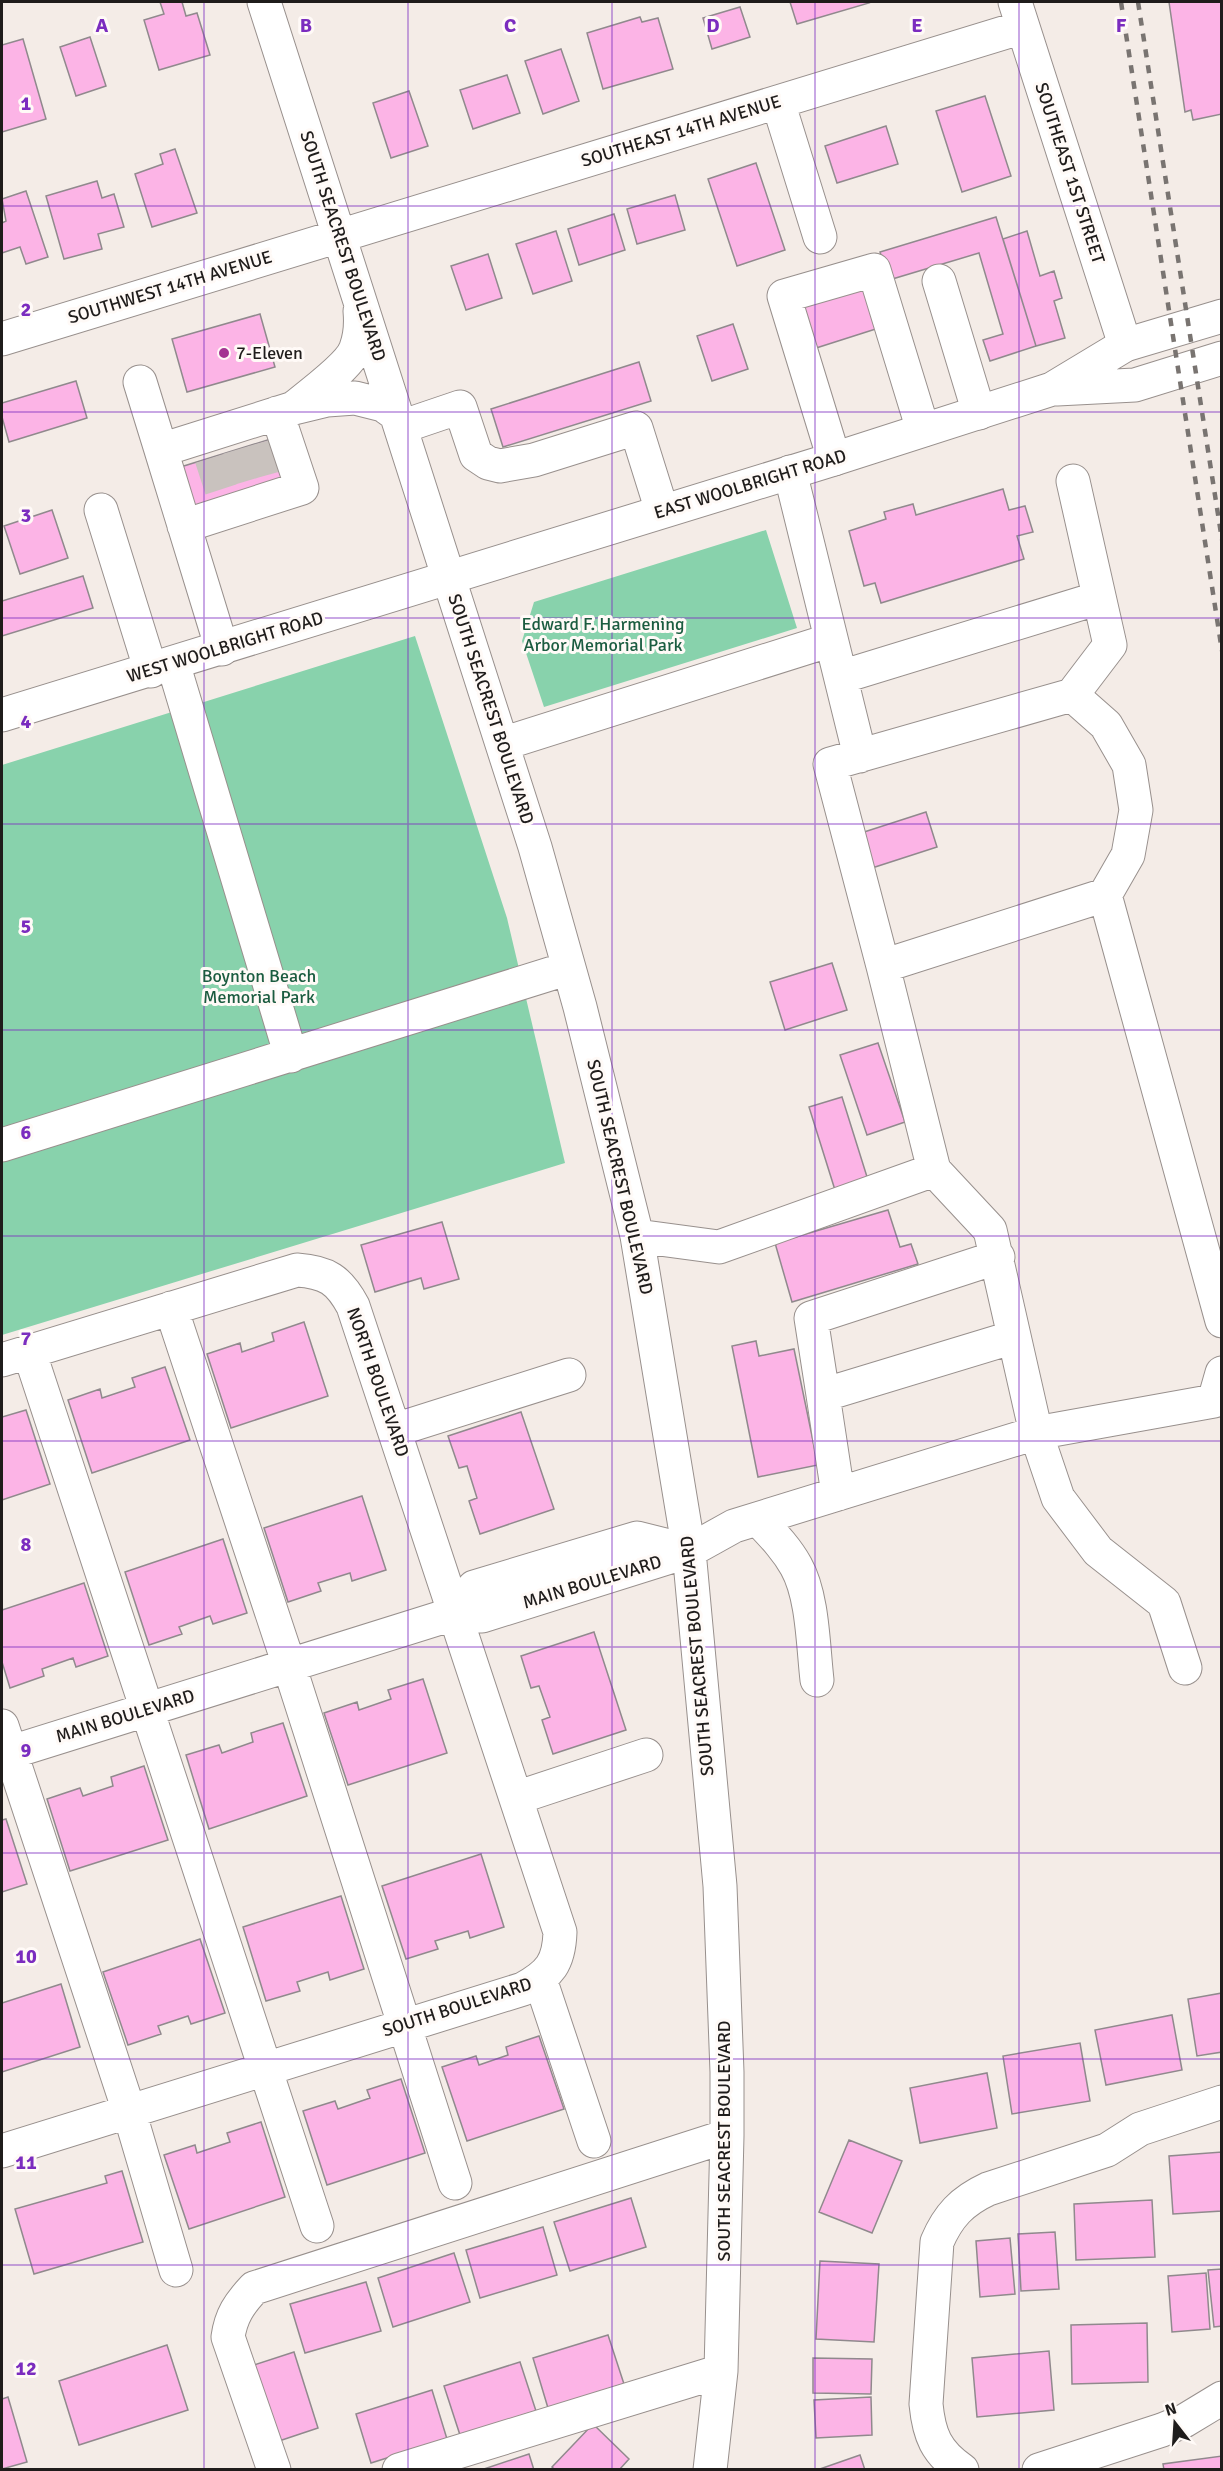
<svg xmlns="http://www.w3.org/2000/svg" width="1223" height="2471" font-family="Signika,sans-serif">
	<style>
		.green { fill: #88d2ac }
		.building { fill: #fcb4e6; stroke: #90898d; stroke-width: 1.5 }
		.lines { fill: none; stroke-linecap: round; stroke-linejoin: round }
		.minor-tunnel { stroke: #c9c2be; stroke-width: 33; stroke-dasharray: 33 16; stroke-linecap: butt }
		.minor-casing { stroke: #98908d; stroke-width: 35 }
		.major-casing { stroke: #98908d; stroke-width: 35 }
		.minor { stroke: #fff; stroke-width: 33 }
		.major { stroke: #fff; stroke-width: 33 }
		.rail { stroke: #797471; stroke-width: 4.5; stroke-dasharray: 8 8; stroke-linecap: butt }
		.grid { fill: none; stroke: #7b2cbf; stroke-width: 1.5; stroke-opacity: 0.55 }
		.poi-dot { fill: #a43492; stroke: #fffaf7; stroke-width: 2 }
		.labels { text-anchor: middle; stroke-width: 6; stroke-linejoin: round; paint-order: stroke }
		.street-label { font-size: 18px; fill: #1f1c1b; stroke: #fffaf7 }
		.poi-label { font-size: 18px; fill: #1f1c1b; stroke: #fffaf7; text-anchor: start }
		.park-label { font-size: 18px; fill: #1b5c40; stroke: #fffaf7 }
		.grid-label { font-size: 20px; text-anchor: middle; font-weight: bold; fill: #7b2cbf; stroke: #fffaf7; stroke-width: 6; stroke-linejoin: round; paint-order: stroke }
	</style>
	<rect width="100%" height="100%" fill="#f4ece7"/>
	<!-- green -->
	<path class="green" d="M766,530L797,628L544,707L522,641L534,602Z
		M415,636L507,918L565,1163L2,1335V765Z"/>
	<!-- building -->
	<path class="building" d="M160,2H182L186,16L197,13L210,55L159,70L144,20L164,14Z
		M790,2H868L869,3L797,24Z
		M1169,2H1222V114L1193,120L1191,110L1185,112Z
		M740,7L750,37L712,49L703,18Z
		M640,17L642,22L658,18L673,69L603,89L587,33Z
		M90,37L106,86L76,96L60,47Z
		M23,39L46,119L2,132V45Z
		M561,49L579,101L543,114L525,61Z
		M507,75L520,113L473,129L460,90Z
		M409,91L428,146L391,158L373,103Z
		M985,96L1011,176L962,192L936,111Z
		M886,126L898,164L837,183L825,146Z
		M175,149L197,213L152,227L135,174L163,164L160,154Z
		M756,163L785,250L737,266L708,179Z
		M97,181L102,198L114,194L124,227L98,234L102,249L64,259L46,196Z
		M26,191L48,257L26,264L20,247L2,253V223L6,221L2,199Z
		M675,195L685,230L637,244L627,209Z
		M614,214L625,250L579,265L568,229Z
		M996,217L1036,346L990,361L983,340L1003,334L979,253L889,280L880,252Z
		M556,231L572,281L533,294L516,244Z
		M1027,231L1040,276L1054,271L1062,298L1054,301L1065,338L1036,346L1003,239Z
		M488,254L502,298L466,310L451,266Z
		M868,284L882,327L813,349L798,306Z
		M260,314L275,367L187,392L172,339Z
		M733,324L748,369L712,381L697,336Z
		M639,362L651,401L503,447L491,409Z
		M76,381L87,418L9,442L2,417V403Z
		M271,439L283,479L186,509L174,469Z
		M1003,489L1009,510L1025,506L1033,532L1017,536L1024,559L881,603L875,583L864,586L849,531L886,519L884,512L913,504L916,515Z
		M52,510L68,558L20,574L4,526Z
		M83,576L93,608L2,636V601Z
		M926,812L937,847L872,868L861,833Z
		M832,963L847,1010L785,1030L770,982Z
		M878,1043L905,1122L867,1135L840,1055Z
		M842,1097L868,1180L835,1190L809,1107Z
		M888,1210L900,1247L911,1244L918,1264L792,1302L775,1243Z
		M442,1222L459,1279L424,1289L421,1278L375,1292L361,1245Z
		M304,1322L328,1396L231,1428L207,1354L240,1343L242,1352L274,1341L272,1333Z
		M756,1341L759,1356L794,1349L818,1465L758,1477L732,1346Z
		M165,1367L190,1440L92,1473L68,1400L100,1389L102,1398L135,1387L132,1378Z
		M26,1410L50,1484L2,1500V1417Z
		M521,1412L554,1509L480,1534L469,1501L477,1498L467,1466L459,1468L448,1436Z
		M362,1496L386,1570L352,1581L350,1573L318,1583L321,1591L288,1602L264,1528Z
		M223,1539L247,1613L213,1624L210,1616L179,1627L182,1634L149,1645L125,1572Z
		M84,1583L108,1656L76,1667L73,1658L42,1669L44,1676L10,1688L2,1662V1610Z
		M594,1632L626,1730L553,1754L542,1720L550,1717L539,1686L531,1688L521,1656Z
		M423,1679L447,1753L348,1785L324,1713L357,1702L359,1710L391,1699L388,1690Z
		M283,1723L307,1796L209,1829L186,1755L219,1745L222,1753L253,1742L251,1733Z
		M144,1766L168,1840L70,1871L47,1799L80,1788L83,1796L113,1786L111,1777Z
		M6,1819L27,1884L2,1892V1820Z
		M481,1854L504,1927L470,1938L468,1931L435,1941L438,1949L406,1959L382,1886Z
		M341,1896L364,1969L330,1980L328,1972L297,1982L300,1991L266,2001L243,1927Z
		M200,1939L225,2013L191,2024L188,2016L158,2026L161,2034L128,2045L103,1972Z
		M61,1984L80,2047L2,2072V2003Z
		M1222,1993V2052L1197,2056L1188,1999Z
		M1172,2015L1182,2070L1106,2085L1095,2030Z
		M539,2036L564,2109L467,2141L442,2067L476,2056L479,2065L508,2055L506,2047Z
		M1080,2043L1090,2101L1012,2114L1003,2056Z
		M987,2073L997,2128L920,2143L910,2088Z
		M401,2079L425,2153L327,2185L303,2111L335,2101L338,2109L370,2098L367,2090Z
		M261,2122L285,2197L189,2229L164,2155L195,2145L197,2153L230,2142L227,2133Z
		M849,2140L902,2161L872,2233L819,2212Z
		M1222,2152V2211L1173,2214L1169,2156Z
		M122,2171L143,2242L34,2274L15,2209L107,2183L105,2176Z
		M631,2198L646,2247L570,2271L554,2222Z
		M1152,2200L1155,2257L1076,2260L1074,2204Z
		M543,2227L557,2275L480,2298L466,2250Z
		M1055,2232L1059,2289L1021,2291L1018,2234Z
		M1010,2238L1015,2294L980,2297L976,2241Z
		M454,2253L470,2302L393,2327L378,2278Z
		M820,2261L879,2264L874,2342L816,2339Z
		M1222,2269V2326L1214,2327L1208,2270Z
		M1206,2273L1210,2329L1172,2332L1168,2276Z
		M366,2282L381,2331L305,2353L290,2304Z
		M1147,2323L1148,2382L1072,2384L1071,2325Z
		M608,2335L624,2384L548,2408L533,2358Z
		M167,2345L188,2410L79,2445L59,2381Z
		M1049,2351L1054,2410L977,2417L972,2358Z
		M294,2352L318,2428L270,2444L245,2368Z
		M813,2358L872,2359L871,2394L813,2393Z
		M520,2362L536,2411L460,2435L444,2386Z
		M432,2390L447,2439L371,2463L356,2414Z
		M8,2397L27,2462L2,2469V2399Z
		M871,2397L872,2435L816,2438L814,2400Z
		M593,2424L629,2459L619,2470H555L552,2467Z
		M529,2454L534,2470H481Z
		M860,2455L865,2470H817Z
		M1222,2456V2470H1164L1163,2464Z"/>
	<g class="lines">
		<!-- minor-tunnel -->
		<path class="minor-tunnel" d="M263,442L274,482
			M239,449L251,489
			M211,458L224,498"/>
		<!-- minor casing -->
		<g class="minor-casing">
			<path id="minor" d="M264,2L535,847L580,1007L637,1236L689,1551L720,1886L727,2072V2136L721,2371L710,2470
				M1015,2L1125,345
				M778,102L820,237
				M939,281L979,413
				M2,339L1023,27
				M140,382L161,450
				M296,406C310,395 351,364 356,348C360,337 361,322 360,311
				M401,427L460,407L476,455L488,463L500,466L534,460L636,428L662,511
				M834,459L784,296L874,270L923,430
				M790,472L860,756
				M101,510L151,671
				M184,526L302,488L277,413
				M222,649L161,450L294,408L327,400L355,398L383,405L397,415
				M173,663L291,1056
				M841,677L1099,598
				M1072,695L1110,645L1073,481
				M502,744L831,640
				M1105,895L1222,1321
				M883,966L830,764L1072,695L1106,725L1129,765L1136,810L1128,855L1105,895L883,966L934,1170
				M2,1145L569,968
				M171,1308L289,1665L455,2183
				M29,1351L317,2226
				M2,1360L297,1270C327,1272 339,1280 353,1306L560,1932C559,1963 550,1974 523,1989L2,2151
				M823,1395L811,1318L998,1257
				M395,1430L569,1375
				M838,1494L823,1395L1014,1337
				M758,1519C772,1534 786,1548 796,1566C813,1596 813,1646 817,1680
				M456,1613L474,1587L637,1538L689,1551
				M1185,1668L1164,1603L1098,1551L1058,1498L1036,1433L1214,1401L1222,1373
				M2,1726L129,2111L176,2270
				M2,1755L456,1613L482,1616L689,1551L734,1526L1036,1433L990,1230L934,1170L719,1247L637,1236
				M516,1798L646,1755
				M540,1979L594,2141
				M274,2470L228,2337C231,2316 239,2304 254,2288L727,2136
				M399,2470L721,2371
				M962,2470C936,2452 929,2435 926,2404L937,2242C948,2216 962,2201 988,2189L1107,2150L1140,2129L1222,2102
				M1039,2470L1162,2430L1184,2421L1222,2398"/>
		</g>
		<!-- major casing -->
		<g class="major-casing">
			<path id="major" d="M1057,389L1135,385L1222,358
				M2,715L834,459L1052,389L1125,345L1222,316"/>
		</g>
		<!-- minor -->
		<use href="#minor" class="minor"/>
		<!-- major -->
		<use href="#major" class="major"/>
		<!-- rail -->
		<path class="rail" d="M1121,2L1222,651
			M1138,2L1222,540"/>
	</g>
	<!-- grid -->
	<path class="grid" d="M204,2V2470M408,2V2470M612,2V2470M815,2V2470M1019,2V2470M2,206H1222M2,412H1222M2,618H1222M2,824H1222M2,1030H1222M2,1236H1222M2,1441H1222M2,1647H1222M2,1853H1222M2,2059H1222M2,2265H1222"/>
	<!-- markers -->
	<circle class="poi-dot" cx="224" cy="353" r="6"/>
	<g class="labels">
		<!-- street labels -->
		<g class="street-label">
			<text transform="translate(681 131) rotate(-17)" y="6">SOUTHEAST 14TH AVENUE</text>
			<text transform="translate(1070 173) rotate(72)" y="6">SOUTHEAST 1ST STREET</text>
			<text transform="translate(343 246) rotate(72)" y="6">SOUTH SEACREST BOULEVARD</text>
			<text transform="translate(170 287) rotate(-17)" y="6">SOUTHWEST 14TH AVENUE</text>
			<text transform="translate(750 484) rotate(-17)" y="6">EAST WOOLBRIGHT ROAD</text>
			<text transform="translate(225 647) rotate(-17)" y="6">WEST WOOLBRIGHT ROAD</text>
			<text transform="translate(491 709) rotate(72)" y="6">SOUTH SEACREST BOULEVARD</text>
			<text transform="translate(620 1177) rotate(77)" y="6">SOUTH SEACREST BOULEVARD</text>
			<text transform="translate(378 1382) rotate(71)" y="6">NORTH BOULEVARD</text>
			<text transform="translate(592 1582) rotate(-17)" y="6">MAIN BOULEVARD</text>
			<text transform="translate(697 1656) rotate(-95)" y="6">SOUTH SEACREST BOULEVARD</text>
			<text transform="translate(125 1716) rotate(-17)" y="6">MAIN BOULEVARD</text>
			<text transform="translate(457 2007) rotate(-18)" y="6">SOUTH BOULEVARD</text>
			<text transform="translate(724 2141) rotate(-90)" y="6">SOUTH SEACREST BOULEVARD</text>
		</g>
		<!-- poi labels -->
		<g class="poi-label">
			<text x="236" y="359">7-Eleven</text>
		</g>
		<!-- park labels -->
		<g class="park-label">
			<text x="603" y="630">Edward F. Harmening<tspan x="603" dy="21">Arbor Memorial Park</tspan></text>
			<text x="259" y="982">Boynton Beach<tspan x="259" dy="21">Memorial Park</tspan></text>
		</g>
	</g>
	<g class="grid-label">
		<text x="102" y="32">A</text>
		<text x="306" y="32">B</text>
		<text x="510" y="32">C</text>
		<text x="713" y="32">D</text>
		<text x="917" y="32">E</text>
		<text x="1121" y="32">F</text>
		<text x="26" y="110">1</text>
		<text x="26" y="316">2</text>
		<text x="26" y="522">3</text>
		<text x="26" y="728">4</text>
		<text x="26" y="933">5</text>
		<text x="26" y="1139">6</text>
		<text x="26" y="1345">7</text>
		<text x="26" y="1551">8</text>
		<text x="26" y="1757">9</text>
		<text x="26" y="1963">10</text>
		<text x="26" y="2169">11</text>
		<text x="26" y="2375">12</text>
	</g>
	<!-- border -->
	<rect width="1223" height="2471" fill="none" stroke="#1f1c1b" stroke-width="6"/>
	<!-- north arrow -->
	<g transform="translate(1175 2423) rotate(343)" stroke="#fffaf7" stroke-width="4.5" paint-order="stroke">
	<path d="M0-4.5L10 22L0 15L-10 22Z" fill="#1f1c1b"/>
	<text y="-9" font-size="16" font-weight="bold" text-anchor="middle" fill="#1f1c1b">N</text>
	</g>
</svg>
